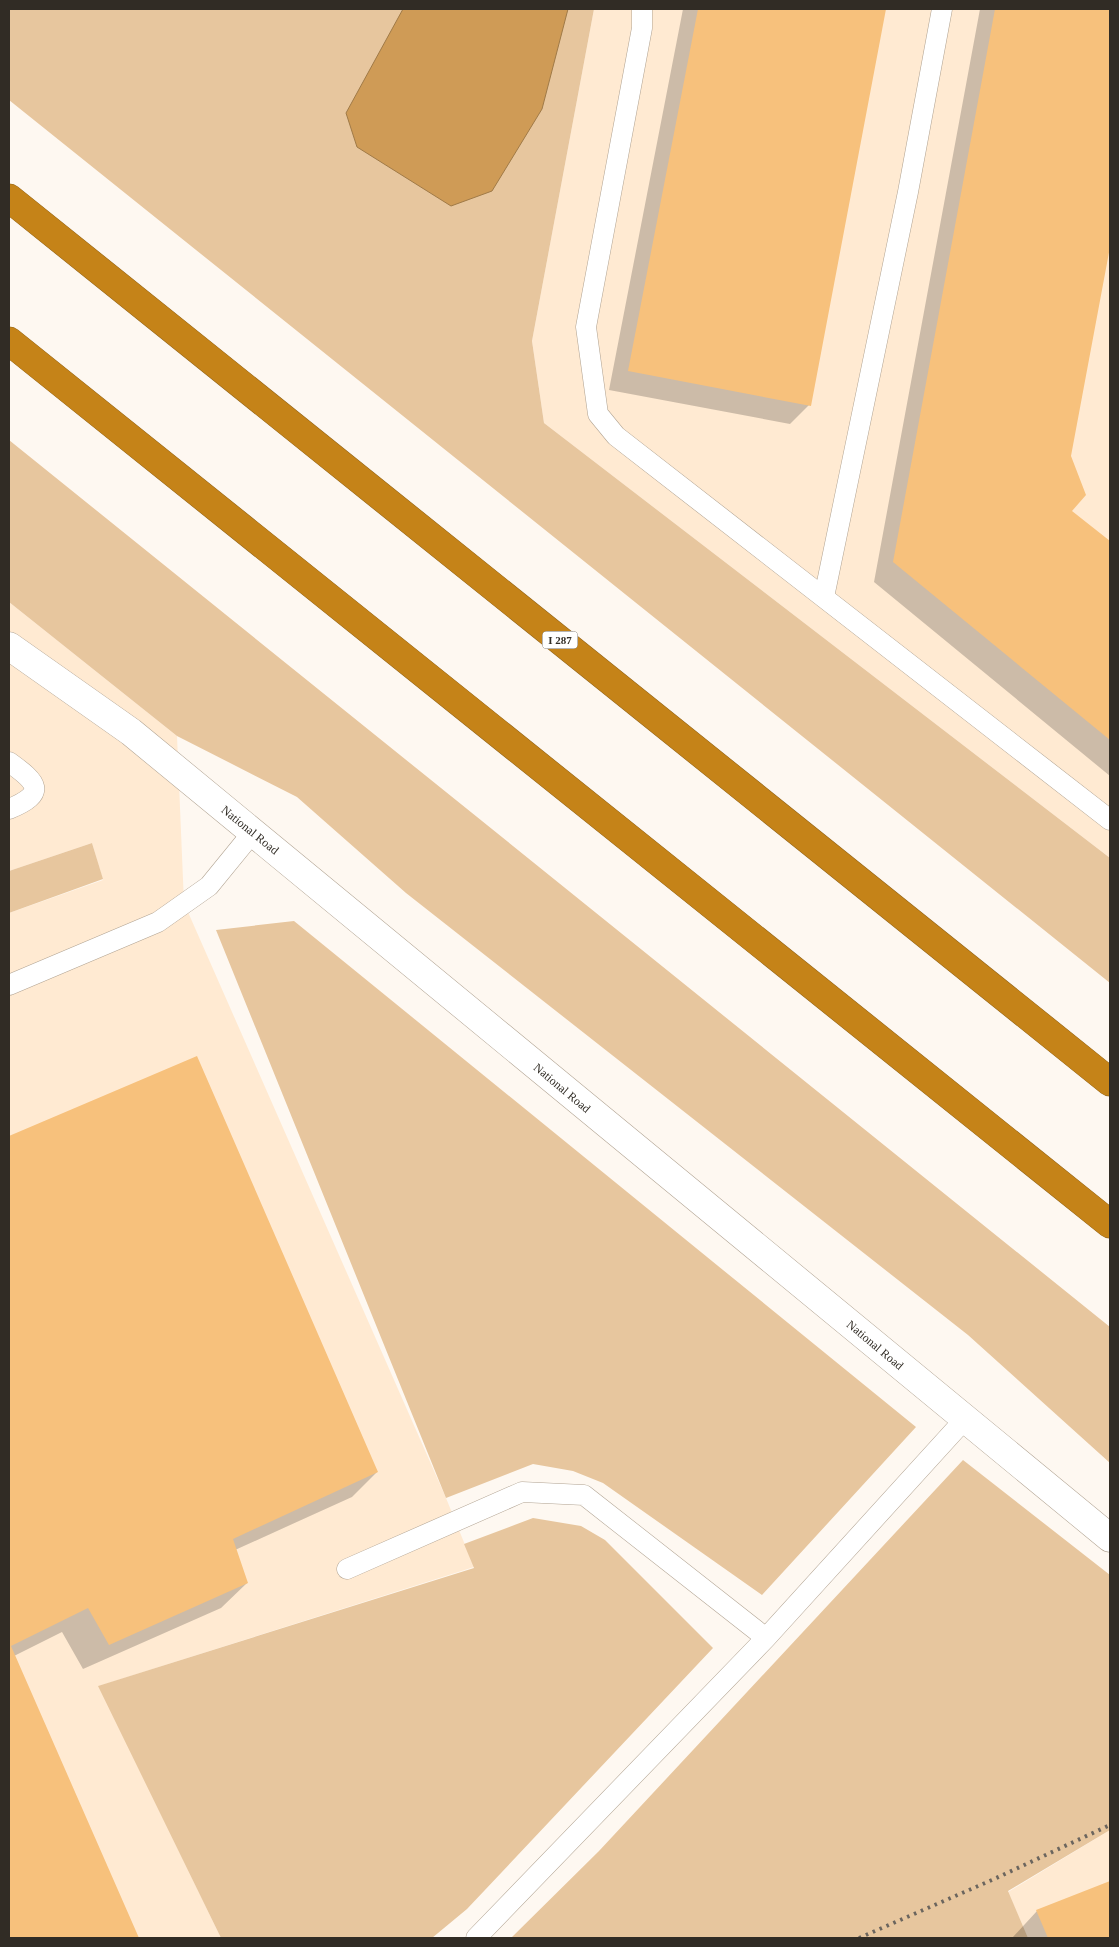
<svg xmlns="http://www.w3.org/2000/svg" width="1119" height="1947" font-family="Georgia,serif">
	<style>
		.built { fill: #ffead2 }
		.green { fill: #e7c69e }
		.water { fill: #cf9b56; stroke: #a07a47 }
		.shadow { fill: #0003 }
		.building { fill: #f7c17c }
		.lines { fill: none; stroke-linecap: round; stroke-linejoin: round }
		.service-casing { stroke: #b1a392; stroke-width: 21 }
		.minor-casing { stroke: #b1a392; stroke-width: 29 }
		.motorway-casing { stroke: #91651d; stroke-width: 29 }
		.service { stroke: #fff; stroke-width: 20 }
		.minor { stroke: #fff; stroke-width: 28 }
		.motorway { stroke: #c58318; stroke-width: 28 }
		.rail { stroke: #6b655e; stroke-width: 4; stroke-dasharray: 2.5 5; stroke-linecap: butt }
		.labels { text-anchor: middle; stroke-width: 5; stroke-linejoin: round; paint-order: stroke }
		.shield { fill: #fff; stroke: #6f6b66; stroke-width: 1 }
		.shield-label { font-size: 11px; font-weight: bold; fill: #312c25 }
		.street-label { font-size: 12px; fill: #312c25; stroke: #fff }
	</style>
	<rect width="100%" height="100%" fill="#fef8f1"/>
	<!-- built -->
	<path class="built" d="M594,9H1110V858L544,423L532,341Z
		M9,602L177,736L184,903L446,1498L474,1567L99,1686L221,1938H9V913L103,880L92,843L9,871Z
		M1110,1830V1938H1028L1008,1892Z"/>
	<!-- green -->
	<path class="green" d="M9,9H594L532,341L544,423L1110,858V983L9,100Z
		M9,440L1110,1327V1463L968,1335L406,893L297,797L177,736L9,602Z
		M92,843L103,879L9,913V871Z
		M294,921L916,1427L762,1595L603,1483L573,1471L533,1464L446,1498L216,930Z
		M963,1460L1110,1575V1830L1008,1891L1028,1938H511L599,1851Z
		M533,1518L581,1526L605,1540L713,1648L467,1909L432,1938H221L98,1686L474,1568L464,1544Z"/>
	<!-- water -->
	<path class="water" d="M403,9H568L542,109L492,191L451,206L357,147L346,113Z"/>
	<!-- shadow -->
	<path class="shadow" d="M683,9H884L809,405L790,424L609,390Z
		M980,9H1110V240L1070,456V511L1110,543V776L874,582Z
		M197,1058L377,1472L352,1497L235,1550L247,1583L221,1608L83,1669L62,1632L14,1656L138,1938H9V1137Z
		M1110,1882V1938H1012L1037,1911Z"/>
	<!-- building -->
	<path class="building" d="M698,9H886L811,406L628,371Z
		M995,9H1110V247L1071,456L1086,495L1072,511L1110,541V740L893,562Z
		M197,1056L378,1472L233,1539L248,1583L109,1645L88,1608L11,1646L139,1938H9V1136Z
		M1110,1881V1938H1048L1036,1910Z"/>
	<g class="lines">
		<!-- service casing -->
		<g class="service-casing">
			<path id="service" d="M642,9V28L586,327L598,414L616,436L1110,820
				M824,597L908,192L942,9
				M9,762C37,782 48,793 9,809
				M9,985L158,922L209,886L253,832
				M347,1569L522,1492L584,1495L766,1638
				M476,1938L766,1638L965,1419"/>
		</g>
		<!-- minor casing -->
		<g class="minor-casing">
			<path id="minor" d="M9,646L131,732L1110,1538"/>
		</g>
		<!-- motorway casing -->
		<g class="motorway-casing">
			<path id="motorway" d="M9,198L1110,1082
				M9,341L1110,1224"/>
		</g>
		<!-- service -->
		<use href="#service" class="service"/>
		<!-- minor -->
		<use href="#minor" class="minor"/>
		<!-- motorway -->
		<use href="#motorway" class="motorway"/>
		<!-- rail -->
		<path class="rail" d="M859,1938L992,1880L1110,1825"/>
	</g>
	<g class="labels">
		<!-- shield labels -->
		<rect class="shield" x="542.5" y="631.5" width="35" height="17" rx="4"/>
		<g class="shield-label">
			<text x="560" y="644">I 287</text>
		</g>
		<!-- street labels -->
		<g class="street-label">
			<text transform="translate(250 830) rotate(39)" y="4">National Road</text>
			<text transform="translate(562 1088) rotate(40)" y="4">National Road</text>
			<text transform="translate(875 1345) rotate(40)" y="4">National Road</text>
		</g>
	</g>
	<!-- border -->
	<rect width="1119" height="1947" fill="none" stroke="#312c25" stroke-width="20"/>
</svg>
